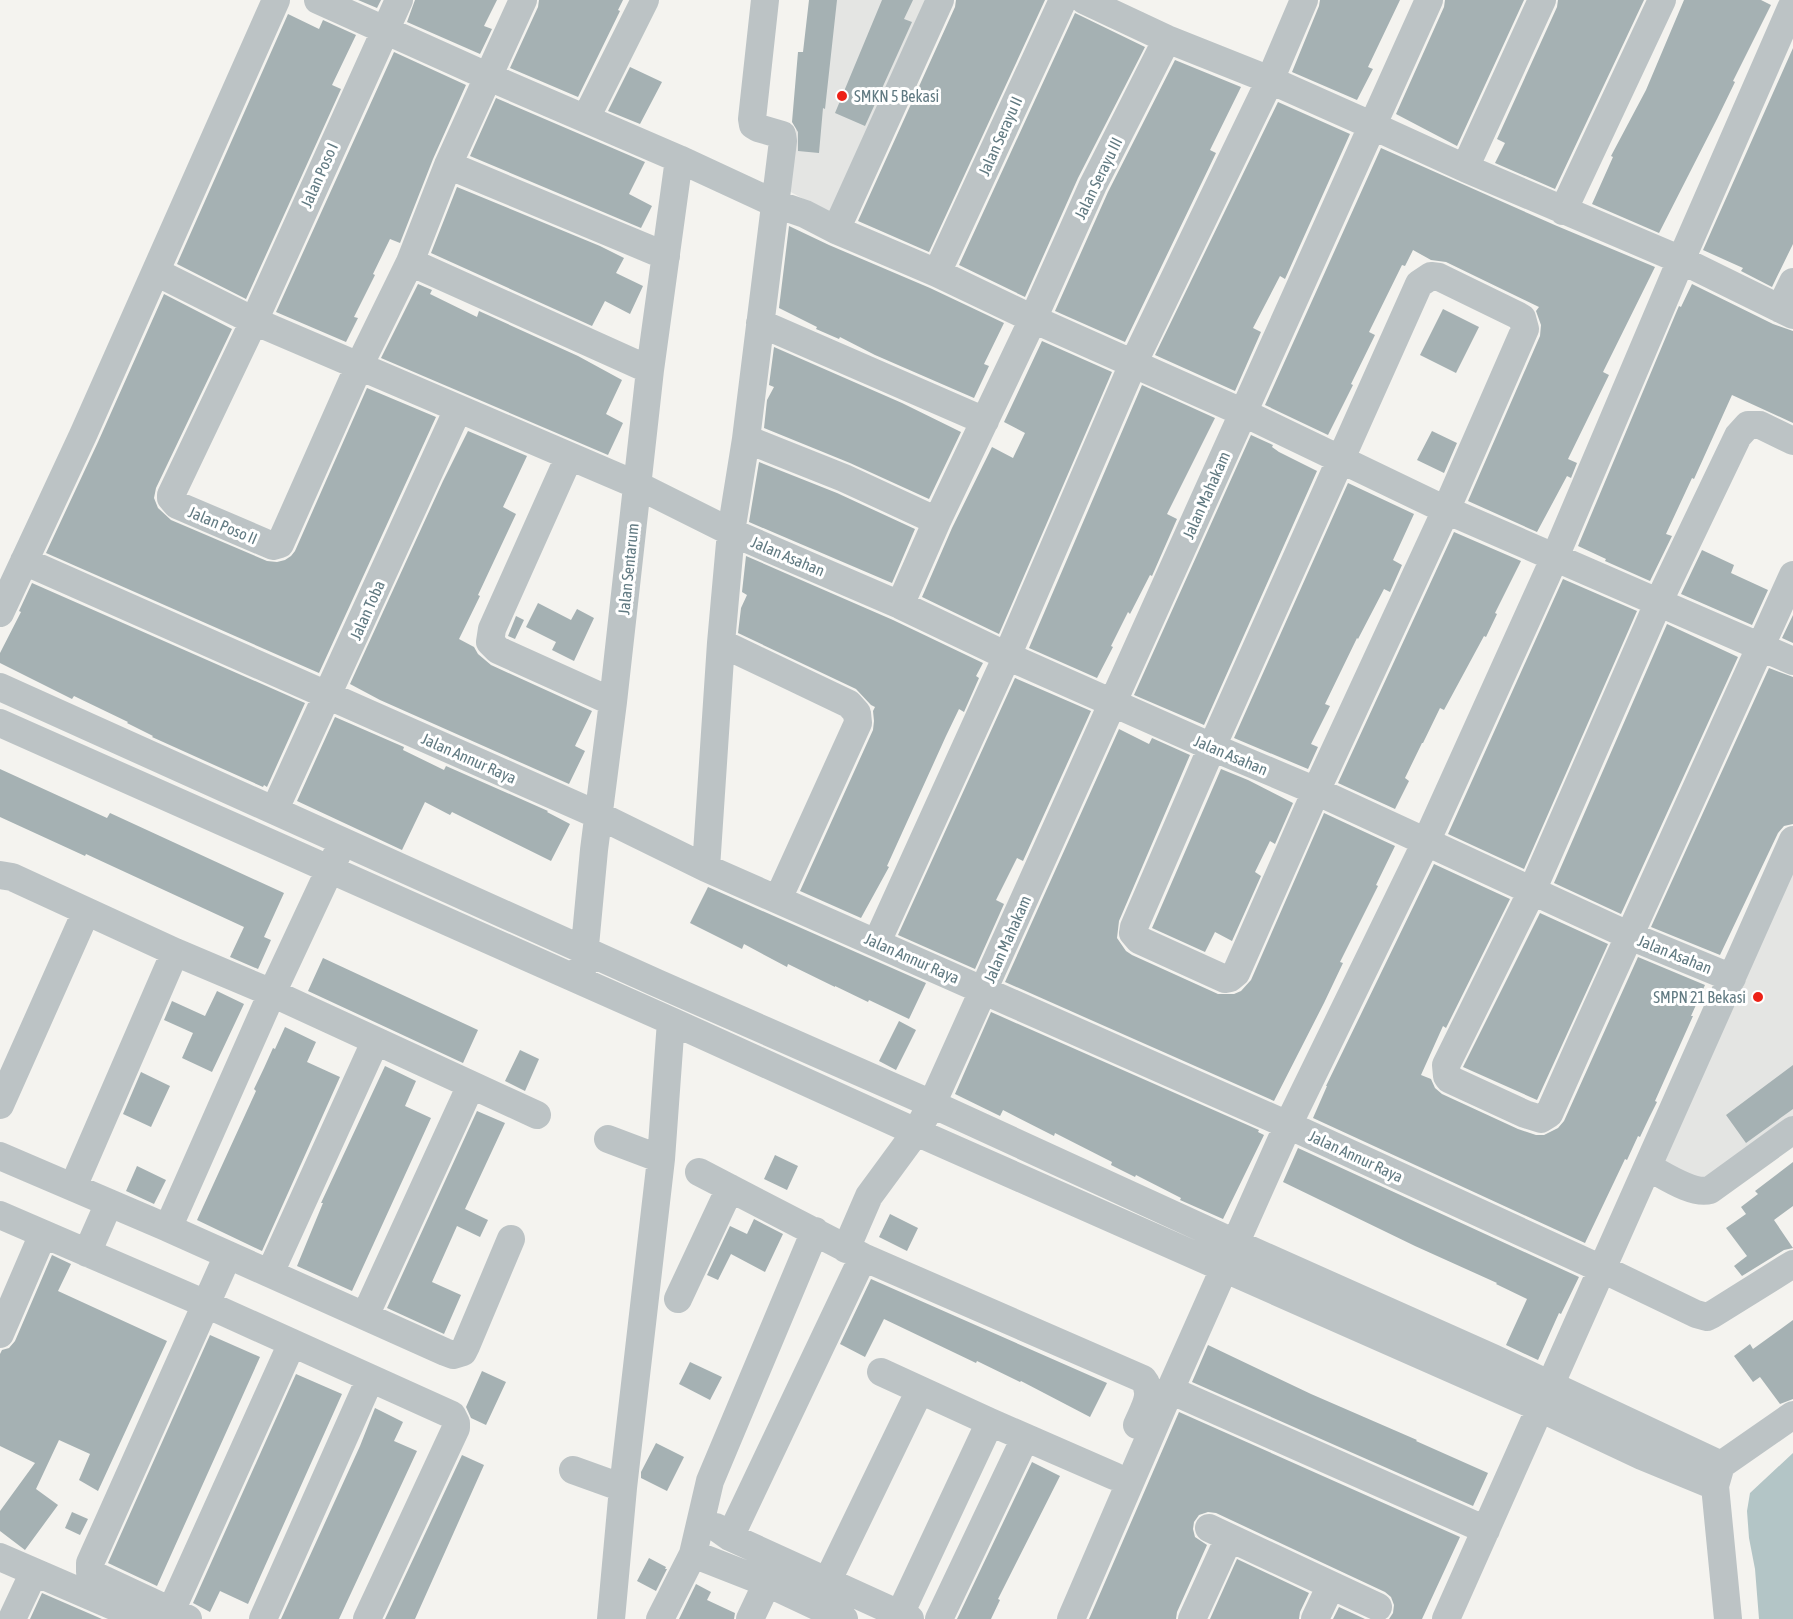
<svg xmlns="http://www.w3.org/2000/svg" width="1793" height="1619" font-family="'Asap Condensed',sans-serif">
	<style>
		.built { fill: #e4e5e3 }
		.water { fill: #b3c5c6 }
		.building { fill: #a5b1b3 }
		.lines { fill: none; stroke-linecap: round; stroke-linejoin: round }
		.minor { stroke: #bcc3c5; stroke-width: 28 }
		.poi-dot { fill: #ed2117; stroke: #fff; stroke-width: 2 }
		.labels { text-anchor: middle; stroke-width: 6; stroke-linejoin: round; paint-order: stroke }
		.poi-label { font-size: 16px; fill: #617a82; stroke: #fff; text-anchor: start }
		.street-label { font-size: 16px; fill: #617a82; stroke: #fff }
	</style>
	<rect width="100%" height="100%" fill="#f4f3ef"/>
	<!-- built -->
	<path class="built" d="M810,0H925L832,215L789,191Z
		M1793,864V1130L1710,1190L1648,1167Z"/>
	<!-- water -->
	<path class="water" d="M1793,1453V1619H1759L1755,1569L1749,1538L1747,1511L1750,1493Z"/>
	<!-- building -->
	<path class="building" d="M358,0H381L377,8Z
		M415,0H497L484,26L492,29L480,54L407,22Z
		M539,0H623L618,10L620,11L578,97L510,68L538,7Z
		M809,0H837L825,109L823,108L819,153L798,151V132L792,122L798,52H803Z
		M882,0H913L904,19L912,22L865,126L835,113Z
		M956,0H1045L929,252L858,221L955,7Z
		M1320,0H1400L1368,67L1373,69L1357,100L1292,72L1319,6Z
		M1445,0H1524L1457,146L1396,114L1444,7Z
		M1558,0H1644L1555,189L1495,163L1505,143L1497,139L1557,7Z
		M1684,0H1761L1771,5L1733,81L1735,82L1717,119L1659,233L1592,204L1613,157L1611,156L1646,90Z
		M1075,13L1145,47L1078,178L1025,297L959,265Z
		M288,14L319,29L323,20L356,35L332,85L341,89L246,299L177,264Z
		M1793,48V244L1772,287L1741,271L1743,268L1703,250Z
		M394,52L466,85L433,159L400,243L390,239L373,274L375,275L354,317L358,318L346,342L276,312Z
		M1175,60L1241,87L1210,150L1216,153L1125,342L1055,311L1108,192Z
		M630,67L662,82L640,124L608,111Z
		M496,98L645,162L629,194L652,206L641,228L470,156Z
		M1278,102L1350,134L1285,279L1280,276L1253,328L1261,332L1235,391L1155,355Z
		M1381,148L1557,226L1655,267L1603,372L1609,375L1568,459L1577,463L1571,478L1567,476L1537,532L1468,501L1540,336L1541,325L1536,311L1539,307L1446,262L1431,260L1413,250L1405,266L1402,265L1369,332L1375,335L1351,384L1353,385L1328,435L1265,405Z
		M457,187L600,246L624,258L616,273L643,286L630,314L605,301L592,326L431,253Z
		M789,226L829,245L930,288L1004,323L984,364L989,366L974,398L875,355L840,337L839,339L816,329L817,327L779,308Z
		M418,284L432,290L430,294L477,317L479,311L578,356L622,380L606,414L623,423L608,455L381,358Z
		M1692,284L1773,324L1793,331V423L1732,395L1694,479L1692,478L1666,534L1672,536L1650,581L1605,561L1606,559L1578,546L1676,313L1679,306L1681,307Z
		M164,294L232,329L156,488L154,498L158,508L171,520L267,561L277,562L285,560L291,556L295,551L367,388L436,417L319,673L46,553L98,442Z
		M1443,309L1479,327L1456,373L1420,355Z
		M1042,341L1112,372L999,634L922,597L952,528L992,447L1013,458L1025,433L1004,422Z
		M774,347L902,403L961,432L929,499L850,463L764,428L767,400L774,387L769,385Z
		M1142,385L1215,418L1167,514L1177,519L1152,576L1150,575L1130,614L1128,612L1111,646L1113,647L1097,678L1029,648Z
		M468,431L527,456L503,507L516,514L478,595L480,596L459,639L474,647L478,654L491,665L592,711L575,746L585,751L569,784L380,700L350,684L443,481Z
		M1432,431L1457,443L1444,473L1417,460Z
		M1251,435L1273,445L1272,447L1279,452L1317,471L1204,725L1134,695Z
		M759,462L837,493L915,529L892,583L749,522Z
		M1348,483L1414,514L1393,560L1402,565L1390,592L1384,589L1358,639L1357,638L1325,704L1330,706L1311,744L1318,747L1308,769L1234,738Z
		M1454,532L1521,561L1495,613L1497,614L1486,637L1484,636L1444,710L1440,708L1423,743H1422L1405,778L1409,781L1395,809L1338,783Z
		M1702,550L1734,565L1731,573L1768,590L1752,625L1681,594Z
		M746,556L893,620L983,663L976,676L979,678L964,712L959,709L946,736L887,866L889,867L861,918L800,891L873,730L874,721L873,711L875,707L871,705L856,689L738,633L741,608L747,595L742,592Z
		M1563,579L1637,611L1524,869L1448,834Z
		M32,583L305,703L267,787L264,785L263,787L152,737L153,736L127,723L128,722L74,696L72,699L0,663V653L21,612L19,611Z
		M538,603L571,620L577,609L594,618L574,661L552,650L556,642L526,627Z
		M1793,615V643L1782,638Z
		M516,616L524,620L515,639L508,636Z
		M1667,624L1738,657L1621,914L1554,883Z
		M1769,668L1793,677V824L1784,826L1778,833L1720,955L1651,927Z
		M1015,678L1091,711L1023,861L1017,858L996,900L1004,904L975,969L898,935Z
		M335,717L404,747L403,750L444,770L446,766L548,811L547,812L570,824L551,861L452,812L450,815L425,802L402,850L297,801Z
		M1119,729L1149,744L1152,738L1190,755L1119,921L1117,938L1126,951L1132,955L1218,994H1234L1241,991L1251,980L1324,813L1395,846L1376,885L1378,886L1340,962L1343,963L1324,1003L1274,1101L1005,982Z
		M0,769L107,818L110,813L284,893L264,937L271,940L258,969L230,957L244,927L86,854L85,856L0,817Z
		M1221,769L1248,780L1293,803L1275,844L1270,841L1255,872L1261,876L1232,941L1215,932L1205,952L1152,928Z
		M1434,864L1510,899L1446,1028L1443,1026L1421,1075L1431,1079L1435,1088L1442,1094L1518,1129L1536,1135H1544L1558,1128L1564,1121L1638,957L1705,985L1691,1016H1693L1655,1101L1657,1102L1649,1118L1640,1137L1638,1136L1627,1160L1625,1159L1585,1243L1313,1118L1327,1086H1326Z
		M708,887L926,983L909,1019L869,1000L868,1002L835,986V987L788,964L787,967L744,944L742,949L690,923Z
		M1540,913L1608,944L1537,1100L1463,1067Z
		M323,958L478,1030L463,1063L308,991Z
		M217,991L244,1004L212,1072L182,1058L193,1033L164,1020L172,1001L205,1016Z
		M991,1012L1259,1130L1258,1132L1264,1135L1223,1219L1180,1200L1181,1198L1136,1175L1135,1177L1111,1165L1112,1162L1055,1133L1054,1136L1003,1110L1000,1116L955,1094Z
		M899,1021L916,1030L896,1070L879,1061Z
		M285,1027L316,1042L307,1062L340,1077L262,1251L197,1220L256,1091L254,1089L264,1068L273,1048L275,1049Z
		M520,1050L539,1059L525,1091L505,1081Z
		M1793,1065V1109L1746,1143L1726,1115Z
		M385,1066L416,1081L405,1106L431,1118L352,1291L297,1266L323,1203H321Z
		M141,1072L170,1086L151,1127L123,1114Z
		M477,1111L505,1123L465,1209L488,1220L480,1237L457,1226L432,1282L461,1295L444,1334L387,1308Z
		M1298,1148L1579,1277L1561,1314L1559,1313L1538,1360L1506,1345L1527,1299L1496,1284L1497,1283L1415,1246L1283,1182Z
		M775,1155L798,1166L787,1190L764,1179Z
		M1793,1162V1206L1774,1220L1793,1248L1784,1250L1742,1276L1734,1266L1747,1256L1726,1228L1746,1214L1741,1207L1758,1194L1755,1191Z
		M137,1166L166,1180L154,1204L126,1191Z
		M890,1214L918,1228L907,1251L879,1237Z
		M754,1219L783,1234L765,1272L731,1254L718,1280L707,1275L730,1226L747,1234Z
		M52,1255L71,1264L58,1291L167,1341L98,1491L79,1480L90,1454L59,1440L36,1489L58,1505L25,1550L0,1531V1511L35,1463L0,1446V1354L2,1350L9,1348L15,1341Z
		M871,1279L1107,1383L1090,1417L1021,1381L1020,1382L977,1361L976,1363L884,1319L865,1357L840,1344Z
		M1793,1320V1399L1780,1404L1760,1377L1753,1382L1734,1356L1750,1344L1753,1349Z
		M210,1335L260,1357L157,1586L108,1563Z
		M1208,1345L1311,1394L1417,1440L1416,1441L1488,1473L1473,1506L1192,1382Z
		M690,1362L722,1377L710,1400L679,1384Z
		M482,1371L506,1382L486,1425L471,1418L466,1407Z
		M296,1374L342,1394L248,1604L220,1591L210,1612L193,1603Z
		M375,1408L403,1422L394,1441L417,1451L339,1619H281L360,1446Z
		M1179,1412L1460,1537L1422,1619H1389L1393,1613L1394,1605L1391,1597L1385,1592L1216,1513L1208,1512L1199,1515L1194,1522L1193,1529L1195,1537L1207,1545L1177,1612L1176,1619H1089Z
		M656,1443L684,1457L667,1491L641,1478V1472Z
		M462,1455L484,1465L415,1619H385Z
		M1032,1462L1060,1476L998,1599L1000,1600L991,1619H957Z
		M72,1512L88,1519L80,1535L65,1528Z
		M649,1558L666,1567L665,1569H667L656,1591L637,1581Z
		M1237,1559L1309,1593L1300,1612L1299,1619H1210Z
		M696,1584L711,1592L707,1600L735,1613L734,1619H679Z
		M42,1593L102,1619H30Z
		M1339,1607L1365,1619H1333Z"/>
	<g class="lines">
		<!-- minor -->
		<path class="minor" d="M318,0L489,77L679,159L776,204L805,214L836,230L937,273L1033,319L1244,413L1446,510L1793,661
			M399,0L254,321L171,495V498L177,505L273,546L280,544L359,366L410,262L448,165L523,0
			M1084,0L1167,39L1270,80L1371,125L1465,168L1681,260L1793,315
			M586,118L645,0
			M448,165L666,256
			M1465,168L1542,0
			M1563,211L1662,0
			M836,230L940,0
			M410,262L650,370
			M156,272L254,321L637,485L731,532L900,605L1007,656L1212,747L1316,791L1630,936L1732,978
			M937,273L1063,0
			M1431,276L1439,277L1517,315L1522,318L1525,329L1446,510L1316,791L1236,973L1230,978L1225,979L1139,940L1133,933L1134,927L1212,747L1419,284Z
			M1780,309L1793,282
			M760,323L985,421
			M746,439L844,478L937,521
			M1793,441L1760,425H1748L1738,436L1659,601L1532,891L1446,1065L1447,1076L1449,1079L1525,1114L1541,1119L1549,1114L1582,1040L1793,575
			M569,457L492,629L490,642L498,650L613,702
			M24,561L598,815L706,868L1288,1125L1617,1276L1696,1314L1707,1317L1713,1314L1793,1264
			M900,605L937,521L1033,319L1093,185L1167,39
			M0,613L83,435L276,0
			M721,643L849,704L857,713L858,723L778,899
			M0,687L657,983L932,1104L1235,1243L1493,1358L1721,1465
			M0,723L671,1021L916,1132L1540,1408L1642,1456L1715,1486
			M275,809L458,409
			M706,868L721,643L731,532L746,439L783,141L782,135L758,128L753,125L752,119L765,0
			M0,875L12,877L175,952L272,993L537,1115
			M877,942L1007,656L1133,364L1270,80L1304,0
			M583,967L594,850L613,702L650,370L679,159
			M0,1105L86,912
			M608,1139L661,1159
			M0,1156L168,1228L272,993L338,852
			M1648,1167C1664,1175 1692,1195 1710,1190L1793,1130
			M699,1172L863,1257L1143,1379C1155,1394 1143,1410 1137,1425
			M73,1187L175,952
			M0,1215L206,1304L452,1415L456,1423V1428L367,1619
			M168,1228L445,1352L453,1355L463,1352L466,1346L511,1239
			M846,1249L869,1196L916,1132L932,1104L1429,0
			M87,1253L109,1203
			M270,1273L375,1042
			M678,1299L730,1188
			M365,1316L471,1085
			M0,1334L43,1234
			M881,1372L990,1422L1114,1476
			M1170,1390L1486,1530
			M573,1470L623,1488
			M716,1527L730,1537L910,1619
			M1209,1528L1378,1607
			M730,1537L863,1257
			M693,1554L767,1583L844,1619
			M0,1557L141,1618
			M827,1582L920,1390
			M171,1611L292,1343
			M900,1614L990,1422
			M12,1619L34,1572
			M188,1619L96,1576L90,1572V1563L228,1255
			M263,1619L370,1379
			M611,1619L623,1488L661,1159L671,1021
			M660,1619L693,1554L710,1481L815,1231
			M750,1619L767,1583
			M939,1619L1025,1438
			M1071,1619L1170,1390L1288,1125L1426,842L1555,557L1681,260L1791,8
			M1192,1619L1229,1538
			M1315,1619L1331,1585
			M1446,1619L1793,840
			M1728,1619L1715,1486L1721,1465L1793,1415"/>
	</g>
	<!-- markers -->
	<g class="poi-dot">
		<circle cx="842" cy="96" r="6"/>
		<circle cx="1758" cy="997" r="6"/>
	</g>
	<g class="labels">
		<!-- poi labels -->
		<g class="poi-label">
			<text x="854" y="102">SMKN 5 Bekasi</text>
			<text x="1746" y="1003" text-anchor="end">SMPN 21 Bekasi</text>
		</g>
		<!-- street labels -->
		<g class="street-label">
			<text transform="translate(1000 136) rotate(-66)" y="6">Jalan Serayu II</text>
			<text transform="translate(319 175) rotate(-66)" y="6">Jalan Poso I</text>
			<text transform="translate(1098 178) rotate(-64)" y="6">Jalan Serayu III</text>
			<text transform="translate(1206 495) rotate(-66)" y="6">Jalan Mahakam</text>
			<text transform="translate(223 525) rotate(23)" y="6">Jalan Poso II</text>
			<text transform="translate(788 556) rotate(23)" y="6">Jalan Asahan</text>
			<text transform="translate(628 569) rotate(-84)" y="6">Jalan Sentarum</text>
			<text transform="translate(367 610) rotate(-66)" y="6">Jalan Toba</text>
			<text transform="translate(1231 755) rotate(23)" y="6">Jalan Asahan</text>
			<text transform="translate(469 758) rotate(24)" y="6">Jalan Annur Raya</text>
			<text transform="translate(1007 939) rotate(-66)" y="6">Jalan Mahakam</text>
			<text transform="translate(1675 954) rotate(22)" y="6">Jalan Asahan</text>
			<text transform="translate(912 958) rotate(24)" y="6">Jalan Annur Raya</text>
			<text transform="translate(1356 1156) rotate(25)" y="6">Jalan Annur Raya</text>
		</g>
	</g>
</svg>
